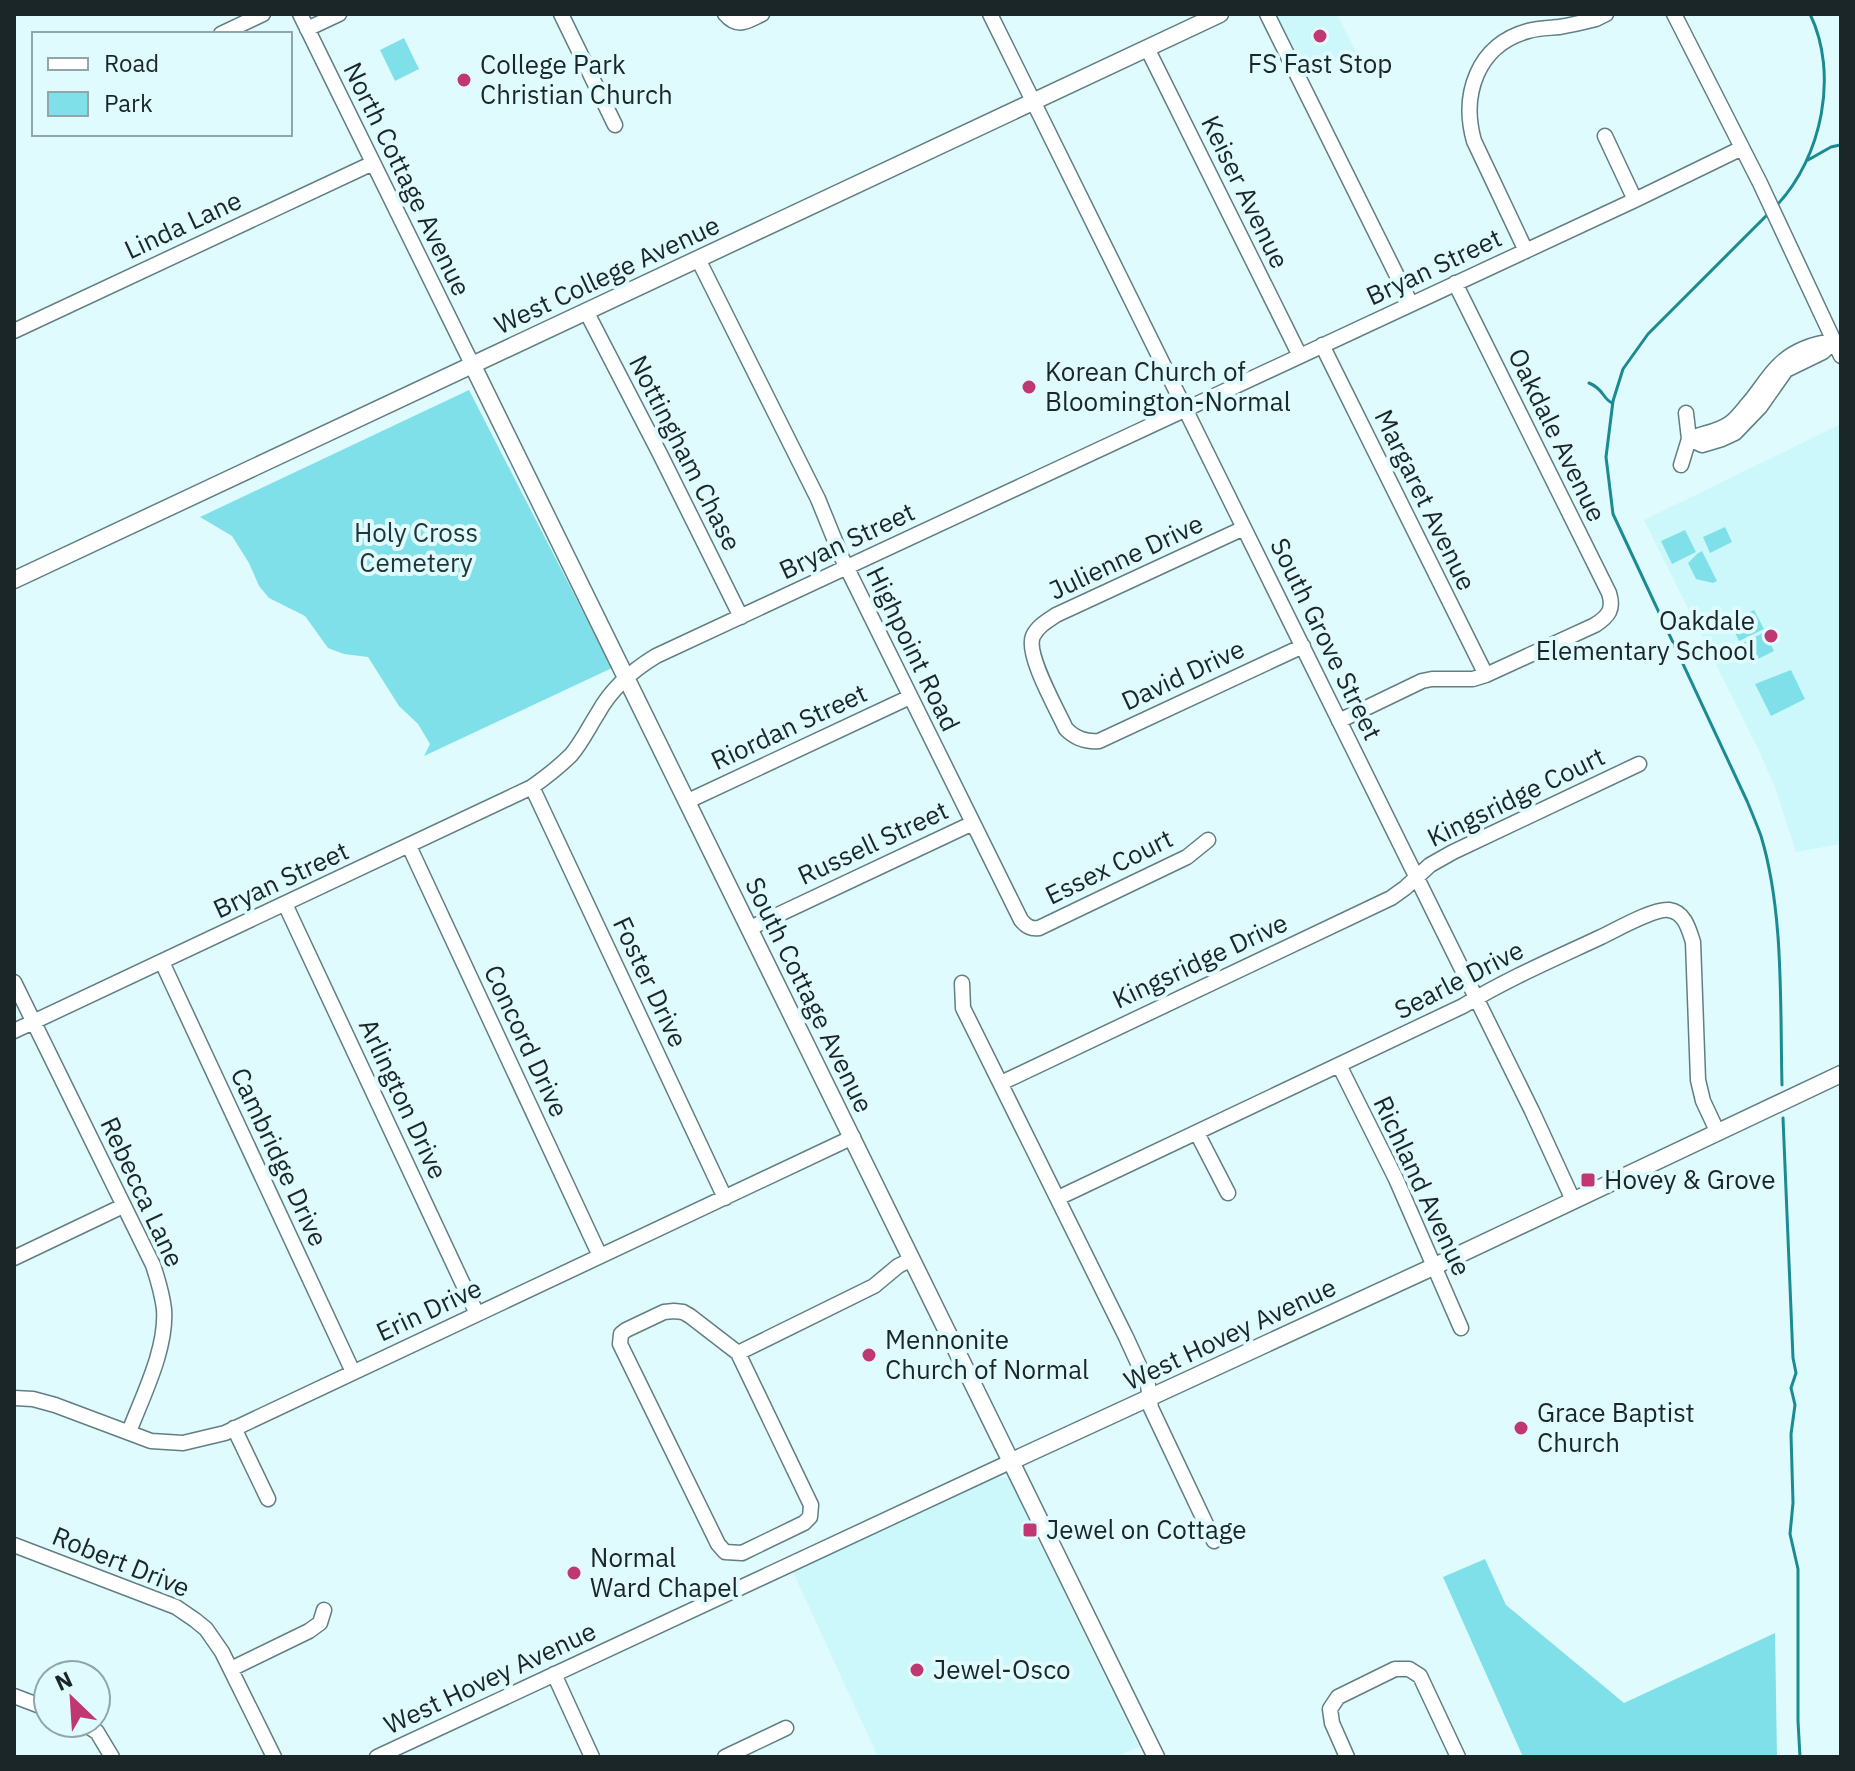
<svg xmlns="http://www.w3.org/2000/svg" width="1855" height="1771" font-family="'IBM Plex Sans',sans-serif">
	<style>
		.built { fill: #ccf8fb }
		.green { fill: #7fe0e9 }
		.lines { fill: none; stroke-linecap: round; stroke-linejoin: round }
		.stream { stroke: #1b8b93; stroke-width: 3 }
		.minor-casing { stroke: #617f82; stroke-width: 17 }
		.major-casing { stroke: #617f82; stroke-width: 19 }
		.minor { stroke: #fff; stroke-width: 14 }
		.major { stroke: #fff; stroke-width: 16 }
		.poi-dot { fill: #c13771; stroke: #e0fbfd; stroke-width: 3 }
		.labels { text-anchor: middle; stroke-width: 8; stroke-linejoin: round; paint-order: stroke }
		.poi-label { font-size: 26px; fill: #1a2628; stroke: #e0fbfd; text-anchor: start }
		.street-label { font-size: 26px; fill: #1a2628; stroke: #e0fbfd }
		.park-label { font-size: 26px; fill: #1f3638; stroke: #e0fbfd }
	</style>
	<rect width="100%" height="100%" fill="#e0fbfd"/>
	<!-- built -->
	<path class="built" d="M1275,14H1337L1356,52L1305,75Z
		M1841,424V844L1796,852L1776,790L1759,751L1644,520Z
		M996,1476L1009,1479L1139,1747L1116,1757H878L792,1570Z"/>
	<!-- green -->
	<path class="green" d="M404,38L419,69L395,81L380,50Z
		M469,390L612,668L424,756L430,744L418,724L399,706L368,657L344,654L328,648L305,616L269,598L259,586L249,563L232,536L200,517Z
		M1725,527L1732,542L1710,553L1703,537Z
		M1685,530L1696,552L1672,564L1661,541Z
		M1702,551L1717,581L1713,583L1696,579L1688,563L1697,554Z
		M1754,610L1764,629L1739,641L1730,622Z
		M1765,632L1774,651L1750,663L1741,644Z
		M1791,670L1805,699L1771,716L1755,684Z
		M1485,1559L1506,1605L1624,1703L1775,1633L1777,1757H1523L1443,1577Z"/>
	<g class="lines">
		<!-- stream -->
		<path class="stream" d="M1808,160L1831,147L1840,145
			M1777,205C1822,157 1839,74 1810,14
			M1769,213L1648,334L1623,369L1613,401L1606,457L1613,514L1747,801C1752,813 1757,825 1761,836C1784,912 1780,1005 1782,1085
			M1589,383C1604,389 1602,398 1612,403
			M1783,1118L1793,1358L1796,1373L1791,1388L1795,1405L1791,1434L1793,1503L1790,1534L1798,1569V1721L1800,1757"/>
		<!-- minor casing -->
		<g class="minor-casing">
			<path id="minor" d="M300,14L472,364
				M561,14L615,125
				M725,14C738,29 747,21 762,14
				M990,14L1532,1111L1573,1200
				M1267,14L1411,304
				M1674,14L1760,183L1841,356
				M307,29L339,14
				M221,34L263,14
				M1147,48L1300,356
				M1605,136L1635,200
				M1526,251L1474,141C1461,95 1477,45 1528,31C1538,28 1549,28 1559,27C1572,25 1584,22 1596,19L1606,14
				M698,259L818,499L842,558L1021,920C1027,927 1031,929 1039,928L1187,857L1208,840
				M586,311L660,454L741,617
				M14,331L373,163
				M1834,341L1823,352L1786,370L1760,407L1735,433L1722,439L1702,445L1689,439C1702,433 1718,432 1730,423C1736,419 1742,411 1747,405C1758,393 1766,378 1778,366C1792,351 1814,343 1834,341Z
				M1322,345L1486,675
				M1681,465L1689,439L1686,413
				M1244,528L1056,615C1047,621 1038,626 1033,636C1025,654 1057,709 1066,729C1076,739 1086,742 1099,741L1303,646
				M1339,721L1422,681L1432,679H1473L1486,675L1595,625C1609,616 1614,609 1609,593L1455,283
				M532,787L725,1198
				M688,801L910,697
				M409,846L600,1256
				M285,904L477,1314
				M750,928L973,823
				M162,962L353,1372
				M14,982L153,1265C158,1280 162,1293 164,1309C167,1349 143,1395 129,1432
				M962,983L963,1008L1126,1337L1148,1385L1151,1408L1214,1541
				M14,1031L532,787C546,777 559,767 571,755C582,742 589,727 598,713C611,689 633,670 656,656L1635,200L1742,148
				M1339,1065L1396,1179L1461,1328
				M1001,1083L1391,898L1405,888L1430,865L1453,852L1639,764
				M1197,1133L1228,1193
				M1058,1198L1463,1006C1507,979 1554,959 1601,937C1616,930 1654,908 1669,910C1685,912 1689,930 1693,942L1698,1080L1703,1101L1718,1133
				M14,1258L123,1206
				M674,1311L683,1312L690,1316L738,1353L811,1505L810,1517L804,1523L742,1553L725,1552L718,1544L620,1344L621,1334L626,1330L664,1312Z
				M738,1353L874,1286L898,1266L912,1259
				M14,1398L33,1399L55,1405L151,1441L183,1443L225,1433L853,1137
				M234,1428L268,1499
				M14,1545L176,1607L195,1620L206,1629L222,1652L274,1757
				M231,1669L309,1631L320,1623L324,1610
				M554,1674L592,1757
				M14,1696L48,1709
				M83,1723L97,1732L112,1757
				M377,1757L1012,1461
				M725,1757L786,1728
				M1347,1757L1332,1723L1330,1709L1338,1697L1395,1669H1409L1420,1676L1458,1757"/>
		</g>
		<!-- major casing -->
		<g class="major-casing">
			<path id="major" d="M472,364L1156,1757
				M14,580L1220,14
				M1012,1461L1435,1266L1841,1074"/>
		</g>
		<!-- minor -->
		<use href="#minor" class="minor"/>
		<!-- major -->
		<use href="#major" class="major"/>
	</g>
	<!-- markers -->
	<g class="poi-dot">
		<circle cx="1320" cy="36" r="8"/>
		<circle cx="464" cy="80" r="8"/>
		<circle cx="1029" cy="387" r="8"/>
		<circle cx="1771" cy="636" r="8"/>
		<rect x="1580" y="1172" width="16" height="16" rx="4"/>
		<circle cx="869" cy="1355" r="8"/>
		<circle cx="1521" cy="1428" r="8"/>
		<rect x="1022" y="1522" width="16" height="16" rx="4"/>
		<circle cx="574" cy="1573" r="8"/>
		<circle cx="917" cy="1670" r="8"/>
	</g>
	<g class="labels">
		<!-- poi labels -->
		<g class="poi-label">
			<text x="1320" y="73" text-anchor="middle">FS Fast Stop</text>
			<text x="480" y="74">College Park<tspan x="480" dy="30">Christian Church</tspan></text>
			<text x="1045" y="381">Korean Church of<tspan x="1045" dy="30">Bloomington-Normal</tspan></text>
			<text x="1755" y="630" text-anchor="end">Oakdale<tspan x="1755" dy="30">Elementary School</tspan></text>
			<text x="1604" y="1189">Hovey &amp; Grove</text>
			<text x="885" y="1349">Mennonite<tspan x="885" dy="30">Church of Normal</tspan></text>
			<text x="1537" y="1422">Grace Baptist<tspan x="1537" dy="30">Church</tspan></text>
			<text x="1046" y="1539">Jewel on Cottage</text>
			<text x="590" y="1567">Normal<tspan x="590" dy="30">Ward Chapel</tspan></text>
			<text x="933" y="1679">Jewel-Osco</text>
		</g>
		<!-- street labels -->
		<g class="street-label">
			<text transform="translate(407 179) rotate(64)" y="9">North Cottage Avenue</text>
			<text transform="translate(1245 192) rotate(64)" y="9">Keiser Avenue</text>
			<text transform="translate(183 225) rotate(-25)" y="9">Linda Lane</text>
			<text transform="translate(1434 267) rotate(-25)" y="9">Bryan Street</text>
			<text transform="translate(607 275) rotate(-25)" y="9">West College Avenue</text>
			<text transform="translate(1557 435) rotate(64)" y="9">Oakdale Avenue</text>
			<text transform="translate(685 453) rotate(63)" y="9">Nottingham Chase</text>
			<text transform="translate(1425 500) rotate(64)" y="9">Margaret Avenue</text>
			<text transform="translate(847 541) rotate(-25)" y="9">Bryan Street</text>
			<text transform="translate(1126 557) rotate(-25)" y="9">Julienne Drive</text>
			<text transform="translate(1326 639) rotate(64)" y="9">South Grove Street</text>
			<text transform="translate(913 649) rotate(64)" y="9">Highpoint Road</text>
			<text transform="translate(1183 675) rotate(-25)" y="9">David Drive</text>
			<text transform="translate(789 727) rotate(-25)" y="9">Riordan Street</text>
			<text transform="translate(1516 797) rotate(-26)" y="9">Kingsridge Court</text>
			<text transform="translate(873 843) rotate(-25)" y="9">Russell Street</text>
			<text transform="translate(1109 867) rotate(-26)" y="9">Essex Court</text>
			<text transform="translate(281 880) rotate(-25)" y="9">Bryan Street</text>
			<text transform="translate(1200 961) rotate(-25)" y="9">Kingsridge Drive</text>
			<text transform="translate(1459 980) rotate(-27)" y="9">Searle Drive</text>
			<text transform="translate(650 982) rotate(65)" y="9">Foster Drive</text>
			<text transform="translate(809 995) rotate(64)" y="9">South Cottage Avenue</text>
			<text transform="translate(526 1041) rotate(65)" y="9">Concord Drive</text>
			<text transform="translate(403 1099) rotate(65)" y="9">Arlington Drive</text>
			<text transform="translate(279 1157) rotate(65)" y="9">Cambridge Drive</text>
			<text transform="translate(1422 1186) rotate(65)" y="9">Richland Avenue</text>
			<text transform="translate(142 1192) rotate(65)" y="9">Rebecca Lane</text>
			<text transform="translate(429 1310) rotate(-25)" y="9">Erin Drive</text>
			<text transform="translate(1230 1334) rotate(-25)" y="9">West Hovey Avenue</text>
			<text transform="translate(121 1562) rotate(22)" y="9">Robert Drive</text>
			<text transform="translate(490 1678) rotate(-25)" y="9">West Hovey Avenue</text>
		</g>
		<!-- park labels -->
		<g class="park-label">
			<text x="416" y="542">Holy Cross<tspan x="416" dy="30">Cemetery</tspan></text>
		</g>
	</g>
	<!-- border -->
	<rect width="1855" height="1771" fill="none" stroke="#1a2628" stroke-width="32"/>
	<!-- legend -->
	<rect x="32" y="32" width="260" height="104" fill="#e0fbfd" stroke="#91a6a8" stroke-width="2"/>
	<rect x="48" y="58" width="40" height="12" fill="#ffffff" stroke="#91a6a8" stroke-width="2"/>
	<text x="104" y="72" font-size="24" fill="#1a2628">Road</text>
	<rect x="48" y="92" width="40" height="24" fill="#7fe0e9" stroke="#91a6a8" stroke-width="2"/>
	<text x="104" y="112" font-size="24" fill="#1a2628">Park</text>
	<!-- north arrow -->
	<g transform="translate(72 1699) rotate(335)"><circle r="38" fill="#e0fbfd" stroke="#91a6a8" stroke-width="2"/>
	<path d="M0-6L14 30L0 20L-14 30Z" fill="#c13771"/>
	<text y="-12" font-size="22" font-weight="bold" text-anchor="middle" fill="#1a2628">N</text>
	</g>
</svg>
